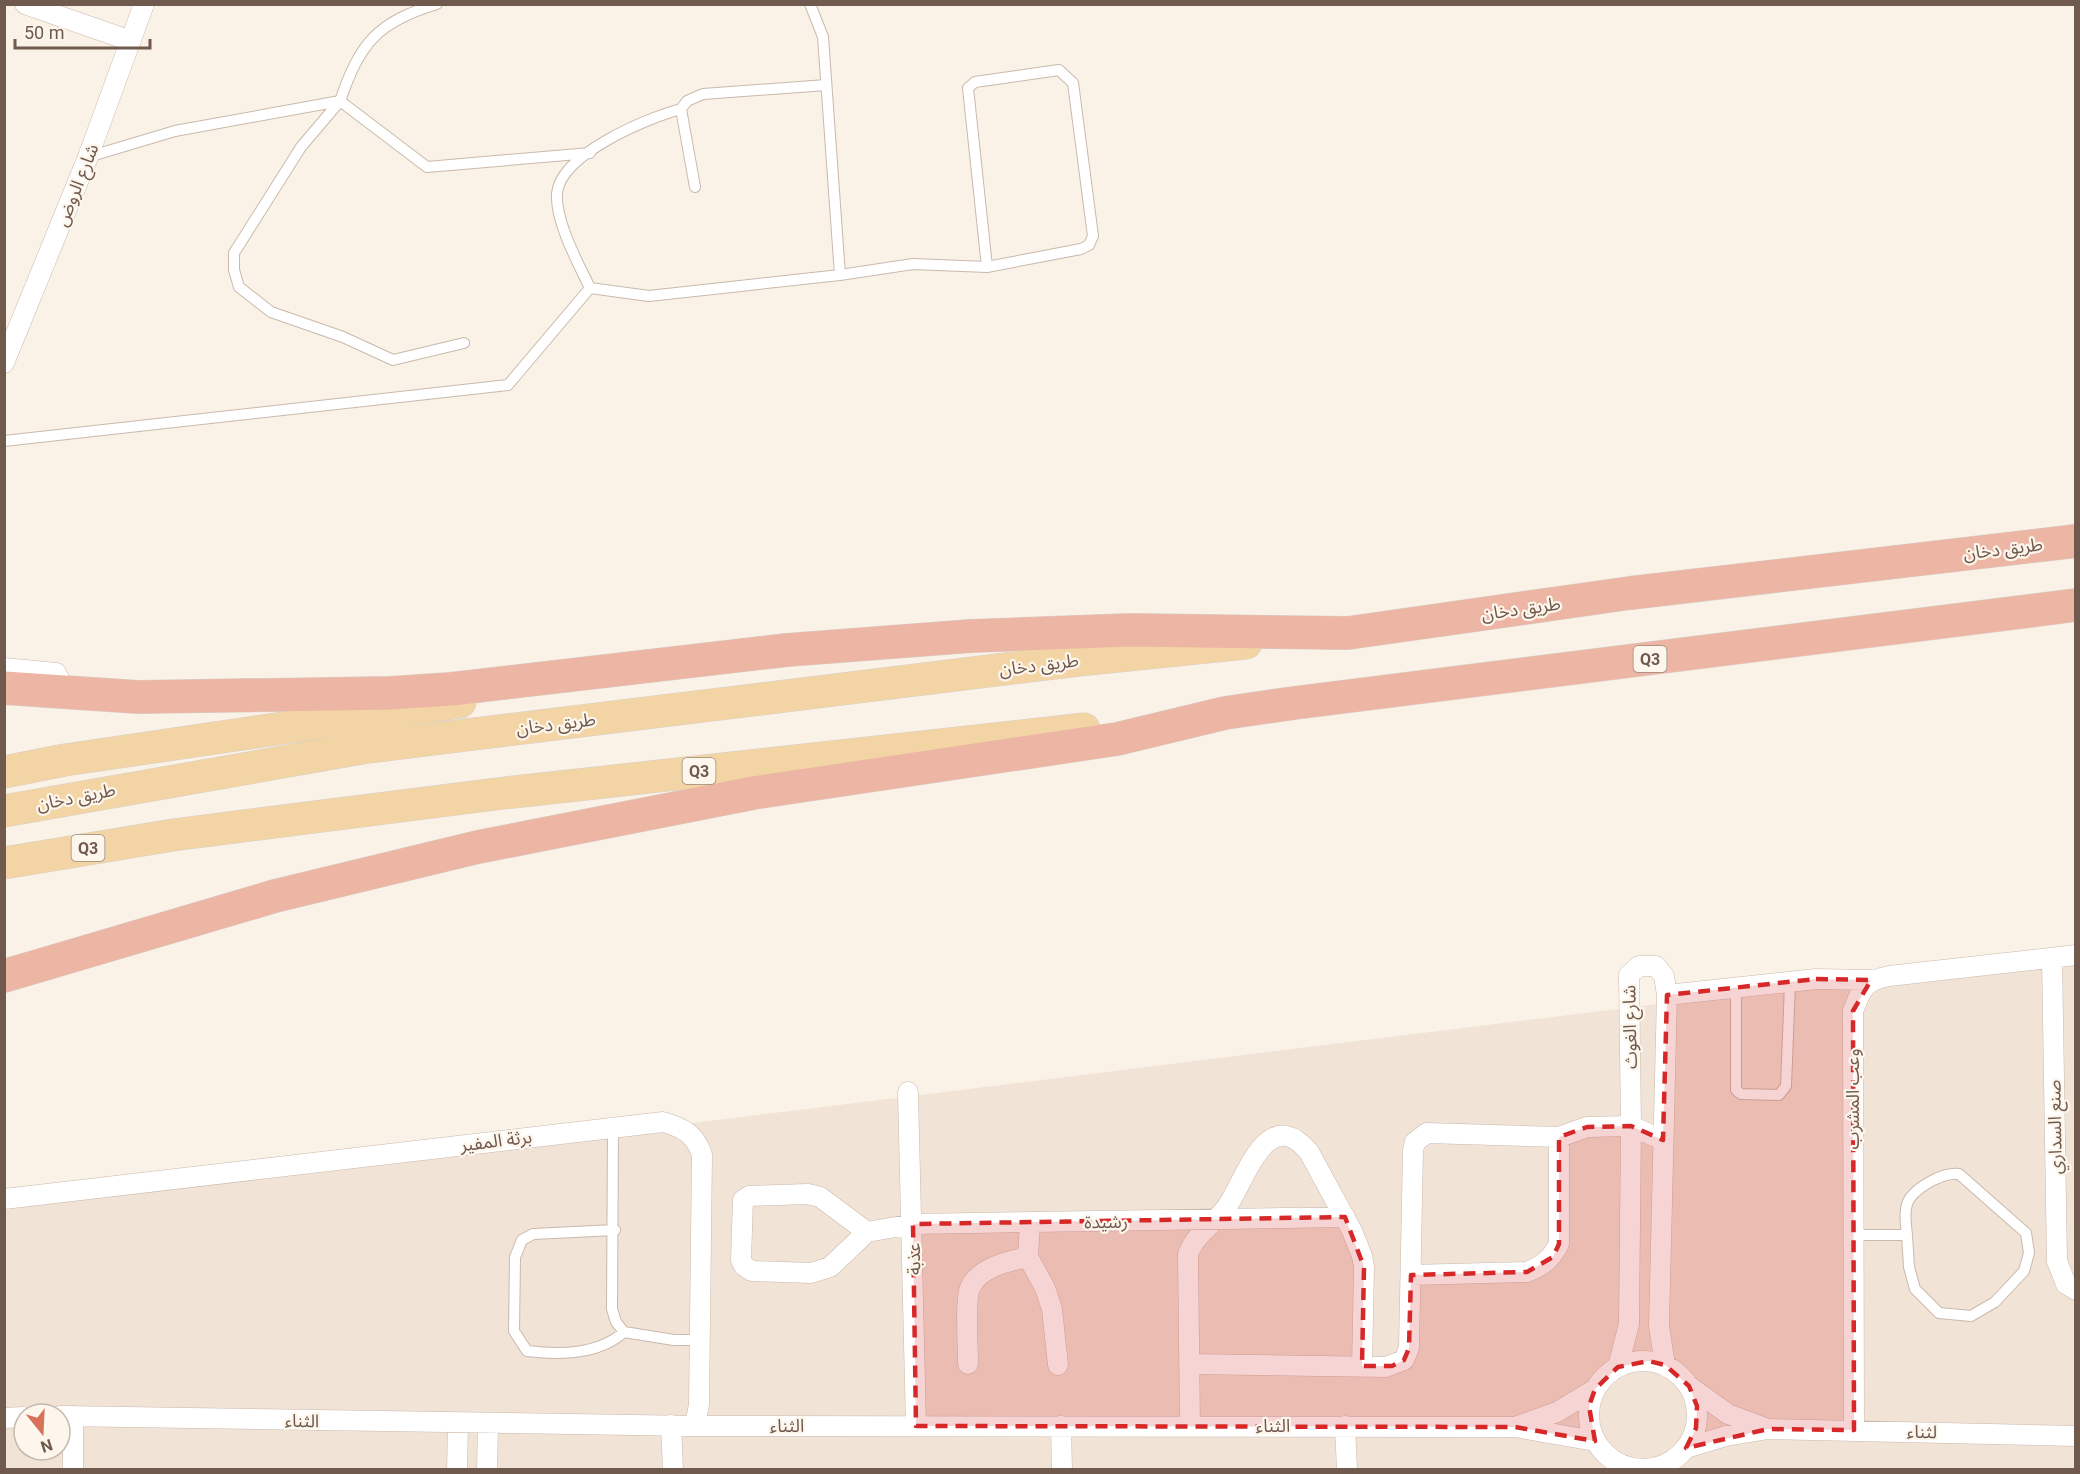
<svg xmlns="http://www.w3.org/2000/svg" width="2080" height="1474" font-family="Roboto,'Noto Sans Arabic',sans-serif">
	<style>
		.residential { fill: #f1e3d5; fill-rule: evenodd }
		.lines { fill: none; stroke-linecap: round; stroke-linejoin: round }
		.lane-casing { stroke: #cab9ad; stroke-width: 12 }
		.street-casing { stroke: #cab9ad; stroke-width: 21 }
		.primary-casing { stroke: #d7d1cd; stroke-width: 33 }
		.highway-casing { stroke: #d7d1cd; stroke-width: 34 }
		.lane { stroke: #fff; stroke-width: 10 }
		.street { stroke: #fff; stroke-width: 20 }
		.primary { stroke: #f2d4a5; stroke-width: 32 }
		.highway { stroke: #edb5a3; stroke-width: 33 }
		.marked { fill: #d62828; fill-opacity: 0.2; stroke: #d62828; stroke-width: 4.5; stroke-dasharray: 12 8; stroke-linejoin: round }
		.labels { text-anchor: middle; stroke-width: 4.5; stroke-linejoin: round; paint-order: stroke }
		.shield { fill: #fdf6ec; stroke: #9a887d; stroke-width: 1.5 }
		.shield-label { font-size: 16px; font-weight: bold; fill: #70594d }
		.street-label { font-size: 18px; fill: #70594d; stroke: #fdf6ec }
	</style>
	<rect width="100%" height="100%" fill="#faf2e6"/>
	<!-- residential -->
	<path class="residential" d="M2075,962V1469H5L4,1208L1658,1004ZM24,1414H60V1450H24Z"/>
	<g class="lines">
		<!-- lane casing -->
		<g class="lane-casing">
			<path id="lane" d="M810,4L823,37L840,275
				M88,157L175,131L340,101C360,43 377,22 437,4
				M695,187L681,109L687,101L703,94L826,85
				M590,288C578,263 555,221 557,193C561,154 647,118 681,109
				M464,343L393,360L343,337L271,312L239,287L234,270V253L301,147L340,101L427,167L590,153
				M4,441L508,385L590,288L649,296L840,275L913,264L987,267L1081,249L1089,245L1093,236L1073,83L1059,70L975,82L968,88L987,267
				M1736,988V1090L1741,1094L1779,1095L1786,1086L1790,984
				M613,1128L612,1309L616,1322L624,1332L674,1340H700
				M615,1230L533,1234L522,1240L515,1257L514,1331L527,1351C560,1355 598,1355 624,1332
				M1854,1235H1907L1909,1267L1915,1289L1939,1313L1971,1316L1995,1302L2024,1271L2029,1253L2026,1233L1959,1174C1944,1172 1920,1185 1910,1198C1903,1208 1906,1224 1907,1235"/>
		</g>
		<!-- street casing -->
		<g class="street-casing">
			<path id="street" d="M25,4L131,41
				M4,363L88,157L144,4
				M4,668L56,673L67,693
				M2052,958L2057,1261L2066,1284L2076,1290
				M1667,995L1816,979L1871,980
				M908,1092L916,1426
				M4,1199L663,1122C684,1128 695,1134 702,1155L699,1404L695,1426
				M1030,1223L1028,1257L1045,1288L1052,1309L1058,1365
				M867,1232L820,1197L808,1194L749,1196L743,1200L741,1260L744,1266L752,1271L811,1273L830,1267L867,1232L913,1224L1345,1217
				M1411,1275L1527,1272C1543,1266 1551,1259 1559,1244V1137
				M1589 1415a54 54 0 1 1 108 0a54 54 0 1 1-108 0Z
				M968,1364C968,1349 965,1299 970,1288C979,1267 1009,1261 1028,1257
				M1190,1364L1386,1367L1404,1360L1409,1348L1413,1151L1415,1142L1427,1133L1559,1137L1587,1127L1631,1126L1663,1140
				M1618,1367L1629,1324L1631,1126L1629,975L1639,966H1656L1664,976L1667,995L1659,1326L1665,1365
				M1689,1386L1728,1414L1768,1429
				M60,1416L695,1426L1515,1427L1595,1441
				M4,1418L24,1417
				M671,1425L673,1470
				M1061,1426L1062,1470
				M1190,1426L1188,1254C1196,1233 1213,1225 1226,1208C1245,1183 1266,1101 1309,1152L1352,1231L1362,1256L1364,1267L1362,1366
				M1345,1426L1347,1470
				M1518,1426L1557,1412L1595,1389
				M1854,1430L1853,1011C1862,988 1864,981 1889,976L2076,955
				M1686,1448L1726,1436L1768,1429L2076,1436
				M73,1470V1416
				M457,1470L458,1424
				M487,1470L488,1424"/>
		</g>
		<!-- primary casing -->
		<g class="primary-casing">
			<path id="primary" d="M4,772L65,760L460,702
				M4,811L368,747L1079,660L1246,643
				M4,863L173,835L496,794L1084,729"/>
		</g>
		<!-- highway casing -->
		<g class="highway-casing">
			<path id="highway" d="M4,688L138,697L390,693L451,689L787,650L971,636L1130,630L1348,633L1630,593L2076,541
				M4,976L275,896L478,847L753,793L1117,739L1225,713L1294,703L2076,605"/>
		</g>
		<!-- lane -->
		<use href="#lane" class="lane"/>
		<!-- street -->
		<use href="#street" class="street"/>
		<!-- primary -->
		<use href="#primary" class="primary"/>
		<!-- highway -->
		<use href="#highway" class="highway"/>
	</g>
	<!-- marked area -->
	<path class="marked" d="M1816,979L1871,980L1853,1011L1854,1430L1768,1429L1686,1448L1696,1428L1697,1406L1689,1386L1665,1365L1649,1361L1618,1367L1595,1389L1589,1406L1595,1441L1515,1427L916,1426L913,1224L1345,1217L1364,1267L1362,1366H1392L1404,1360L1409,1348L1411,1275L1527,1272L1553,1257L1559,1244V1137L1587,1127L1631,1126L1663,1140L1667,995Z"/>
	<g class="labels">
		<!-- shield labels -->
		<g class="shield">
			<rect x="1633.5" y="646" width="33" height="26" rx="4.5"/>
			<rect x="682.5" y="758" width="33" height="26" rx="4.5"/>
			<rect x="71.5" y="835" width="33" height="26" rx="4.5"/>
		</g>
		<g class="shield-label">
			<text x="1650" y="665">Q3</text>
			<text x="699" y="777">Q3</text>
			<text x="88" y="854">Q3</text>
		</g>
		<!-- street labels -->
		<g class="street-label">
			<text transform="translate(77 185) rotate(-68)" y="6">شارع الروض</text>
			<text transform="translate(2003 549) rotate(-7)" y="6">طريق دخان</text>
			<text transform="translate(1521 609) rotate(-8)" y="6">طريق دخان</text>
			<text transform="translate(1039 665) rotate(-7)" y="6">طريق دخان</text>
			<text transform="translate(556 724) rotate(-7)" y="6">طريق دخان</text>
			<text transform="translate(76 797) rotate(-11)" y="6">طريق دخان</text>
			<text transform="translate(1630 1027) rotate(-91)" y="6">شارع الغوث</text>
			<text transform="translate(1853 1099) rotate(-90)" y="6">وعب المشرب</text>
			<text transform="translate(2055 1127) rotate(-91)" y="6">صنع السداري</text>
			<text transform="translate(496 1141) rotate(-7)" y="6">برثة المفير</text>
			<text transform="translate(1106 1222) rotate(-1)" y="6">رشيدة</text>
			<text transform="translate(914 1259) rotate(-91)" y="6">عذبة</text>
			<text transform="translate(302 1421) rotate(1)" y="6">الثناء</text>
			<text x="787" y="1432">الثناء</text>
			<text x="1273" y="1432">الثناء</text>
			<text transform="translate(1922 1432) rotate(1)" y="6">لثناء</text>
		</g>
	</g>
	<!-- border -->
	<rect width="2080" height="1474" fill="none" stroke="#70594d" stroke-width="12"/>
	<!-- north arrow -->
	<g transform="translate(42 1432) rotate(162)"><circle r="28" fill="#fdf6ec" stroke="#c5b7ac" stroke-width="1.5"/>
	<path d="M0-4.5L10 22L0 15L-10 22Z" fill="#d77258"/>
	<text y="-9" font-size="16" font-weight="bold" text-anchor="middle" fill="#70594d">N</text>
	</g>
	<!-- scale -->
	<path d="M15 39v9h135v-9" fill="none" stroke="#70594d" stroke-width="3"/>
	<text x="24" y="39" font-size="18" fill="#70594d" stroke="#fdf6ec" stroke-width="4.5" paint-order="stroke">50 m</text>
</svg>
